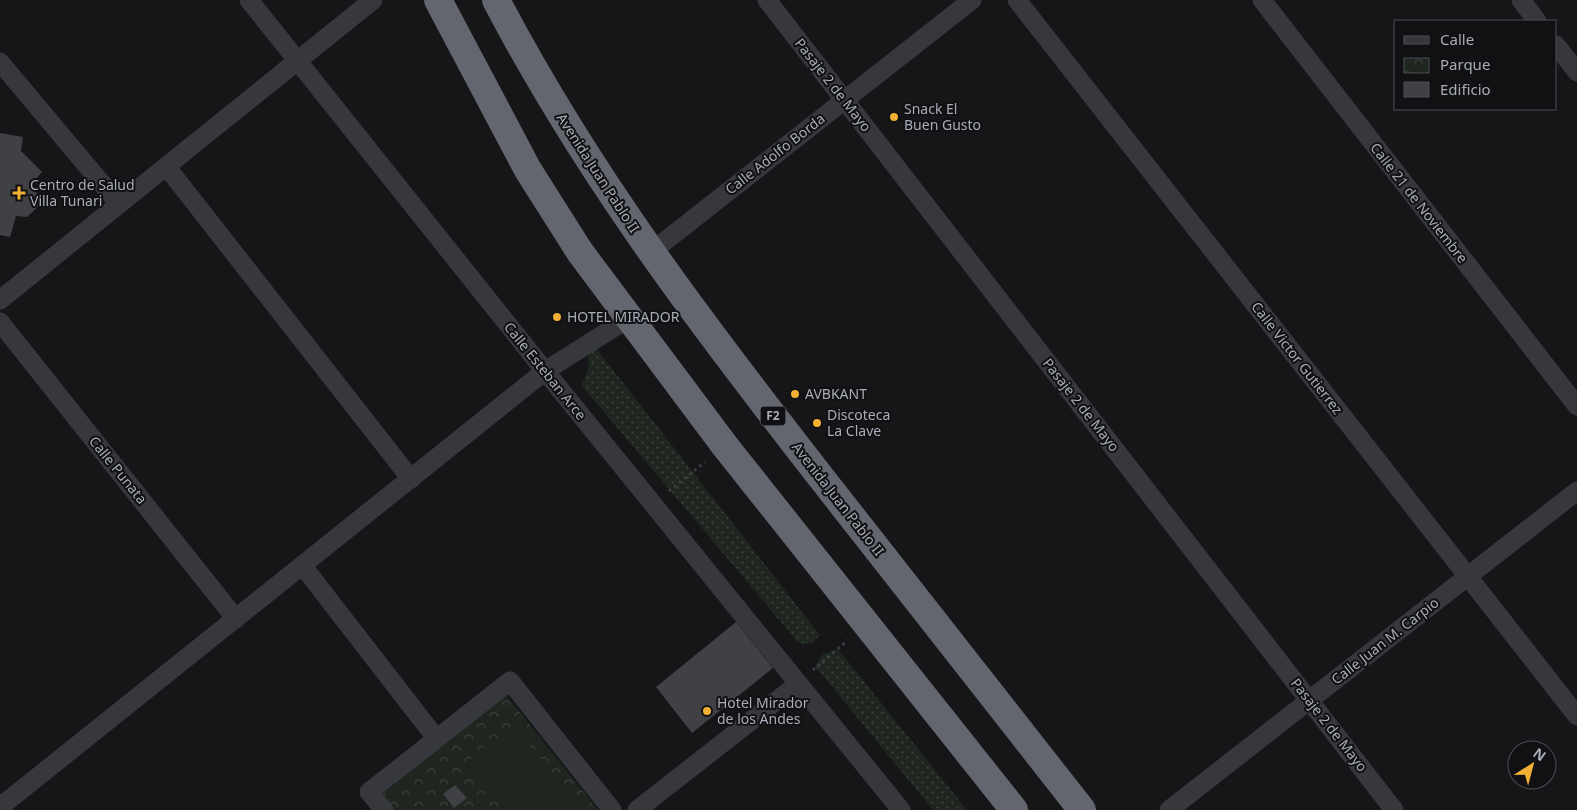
<svg xmlns="http://www.w3.org/2000/svg" width="1577" height="810" font-family="'Noto Sans',sans-serif">
	<style>
		.grass { fill: url(#grass-dots) }
		.park { fill: url(#park-crowns) }
		.pitch { fill: #1e261f }
		.building { fill: #404145 }
		.lines { fill: none; stroke-linecap: round; stroke-linejoin: round }
		.path { stroke: #3d3f44; stroke-width: 3; stroke-dasharray: 2.5 4; stroke-linecap: butt }
		.street { stroke: #37383d; stroke-width: 19 }
		.highway { stroke: #63666e; stroke-width: 28 }
		.poi-dot { fill: #f2b134; stroke: #111113; stroke-width: 2 }
		.labels { text-anchor: middle; stroke-width: 4; stroke-linejoin: round; paint-order: stroke }
		.shield { fill: #111113; stroke: #7b7e86; stroke-width: 1 }
		.shield-label { font-size: 12px; font-weight: bold; fill: #a8adb8 }
		.street-label { font-size: 14px; fill: #a8adb8; stroke: #111113 }
		.poi-label { font-size: 14px; fill: #a8adb8; stroke: #111113; text-anchor: start }
	</style>
	<defs>
		<pattern id="grass-dots" width="8" height="8" patternUnits="userSpaceOnUse" patternTransform="scale(1.25)"><rect width="8" height="8" fill="#1e261f"/><path d="M2 2h.1M6 6h.1" fill="none" stroke="#3c433d" stroke-width="1.8" stroke-linecap="round"/></pattern>
		<pattern id="park-crowns" width="20" height="18" patternUnits="userSpaceOnUse" patternTransform="scale(1.25)"><rect width="20" height="18" fill="#1e261f"/><path d="M2 6a3 3 0 1 1 6 0M12 15a3 3 0 1 1 6 0" fill="none" stroke="#3c433d"/></pattern>
	</defs>
	<rect width="100%" height="100%" fill="#161618"/>
	<!-- grass -->
	<path class="grass" d="M596,348L820,635C812,644 808,647 797,641L582,386L589,366L588,352Z
		M838,649L967,810H933L815,666L823,654Z"/>
	<!-- park -->
	<path class="park" d="M506,695L598,810H387L378,798Z"/>
	<!-- pitch -->
	<path class="pitch" d="M513,725L580,808L578,810H504L466,763Z"/>
	<!-- building -->
	<path class="building" d="M0,133L23,137L21,151L42,172L31,185L43,202L27,217L16,216L10,237L0,235Z
		M736,622L773,668L692,733L656,687Z
		M455,785L467,798L454,808L443,794Z"/>
	<g class="lines">
		<!-- path -->
		<path class="path" d="M669,491L705,462
			M813,670L848,640"/>
		<!-- street -->
		<path class="street" d="M249,0L545,371L901,810
			M767,0L1394,810
			M1017,0L1577,716
			M1262,0L1577,406
			M1521,0L1537,21
			M1556,45L1577,72
			M0,62L119,204
			M166,166L411,479
			M650,253L972,0
			M0,300L373,0
			M0,322L236,619
			M302,565L436,738
			M0,807L545,371L629,318
			M384,810L369,792L510,681L612,810
			M637,810L798,684
			M1169,810L1577,491"/>
		<!-- highway -->
		<path class="highway" d="M438,0L528,170L580,252L725,446L1014,810
			M496,0C588,176 705,329 827,485C912,594 997,702 1082,810"/>
	</g>
	<!-- markers -->
	<g class="poi-dot">
		<circle cx="894" cy="117" r="5"/>
		<path d="M16.5 185.5h5v5h5v5h-5v5h-5v-5h-5v-5h5z"/>
		<circle cx="557" cy="317" r="5"/>
		<circle cx="795" cy="394" r="5"/>
		<circle cx="817" cy="423" r="5"/>
		<circle cx="707" cy="711" r="5"/>
	</g>
	<g class="labels">
		<!-- shield labels -->
		<rect class="shield" x="760.5" y="406.5" width="25" height="19" rx="4"/>
		<g class="shield-label">
			<text x="773" y="420">F2</text>
		</g>
		<!-- street labels -->
		<g class="street-label">
			<text transform="translate(833 85) rotate(52)" y="5">Pasaje 2 de Mayo</text>
			<text transform="translate(775 154) rotate(-38)" y="5">Calle Adolfo Borda</text>
			<text transform="translate(598 173) rotate(57)" y="5">Avenida Juan Pablo II</text>
			<text transform="translate(1419 203) rotate(52)" y="5">Calle 21 de Noviembre</text>
			<text transform="translate(1297 358) rotate(52)" y="5">Calle Victor Gutierrez</text>
			<text transform="translate(545 371) rotate(51)" y="5">Calle Esteban Arce</text>
			<text transform="translate(1081 405) rotate(52)" y="5">Pasaje 2 de Mayo</text>
			<text transform="translate(118 470) rotate(51)" y="5">Calle Punata</text>
			<text transform="translate(838 499) rotate(52)" y="5">Avenida Juan Pablo II</text>
			<text transform="translate(1385 641) rotate(-38)" y="5">Calle Juan M. Carpio</text>
			<text transform="translate(1329 725) rotate(52)" y="5">Pasaje 2 de Mayo</text>
		</g>
		<!-- poi labels -->
		<g class="poi-label">
			<text x="904" y="114">Snack El<tspan x="904" dy="16">Buen Gusto</tspan></text>
			<text x="30" y="190">Centro de Salud<tspan x="30" dy="16">Villa Tunari</tspan></text>
			<text x="567" y="322">HOTEL MIRADOR</text>
			<text x="805" y="399">AVBKANT</text>
			<text x="827" y="420">Discoteca<tspan x="827" dy="16">La Clave</tspan></text>
			<text x="717" y="708">Hotel Mirador<tspan x="717" dy="16">de los Andes</tspan></text>
		</g>
	</g>
	<!-- legend -->
	<rect x="1394" y="20" width="162" height="90" fill="#111113" stroke="#4d4f55"/>
	<rect x="1404" y="36" width="25" height="8" fill="#37383d" stroke="#4d4f55"/>
	<text x="1440" y="45" font-size="15" fill="#a8adb8">Calle</text>
	<rect x="1404" y="58" width="25" height="15" fill="url(#park-crowns)" stroke="#4d4f55"/>
	<text x="1440" y="70" font-size="15" fill="#a8adb8">Parque</text>
	<rect x="1404" y="82" width="25" height="15" fill="#404145" stroke="#4d4f55"/>
	<text x="1440" y="95" font-size="15" fill="#a8adb8">Edificio</text>
	<!-- north arrow -->
	<g transform="translate(1532 765) rotate(36)"><circle r="24" fill="#111113" stroke="#4d4f55"/>
	<path d="M0-4L9 19L0 12L-9 19Z" fill="#f2b134"/>
	<text y="-8" font-size="14" font-weight="bold" text-anchor="middle" fill="#a8adb8">N</text>
	</g>
</svg>
